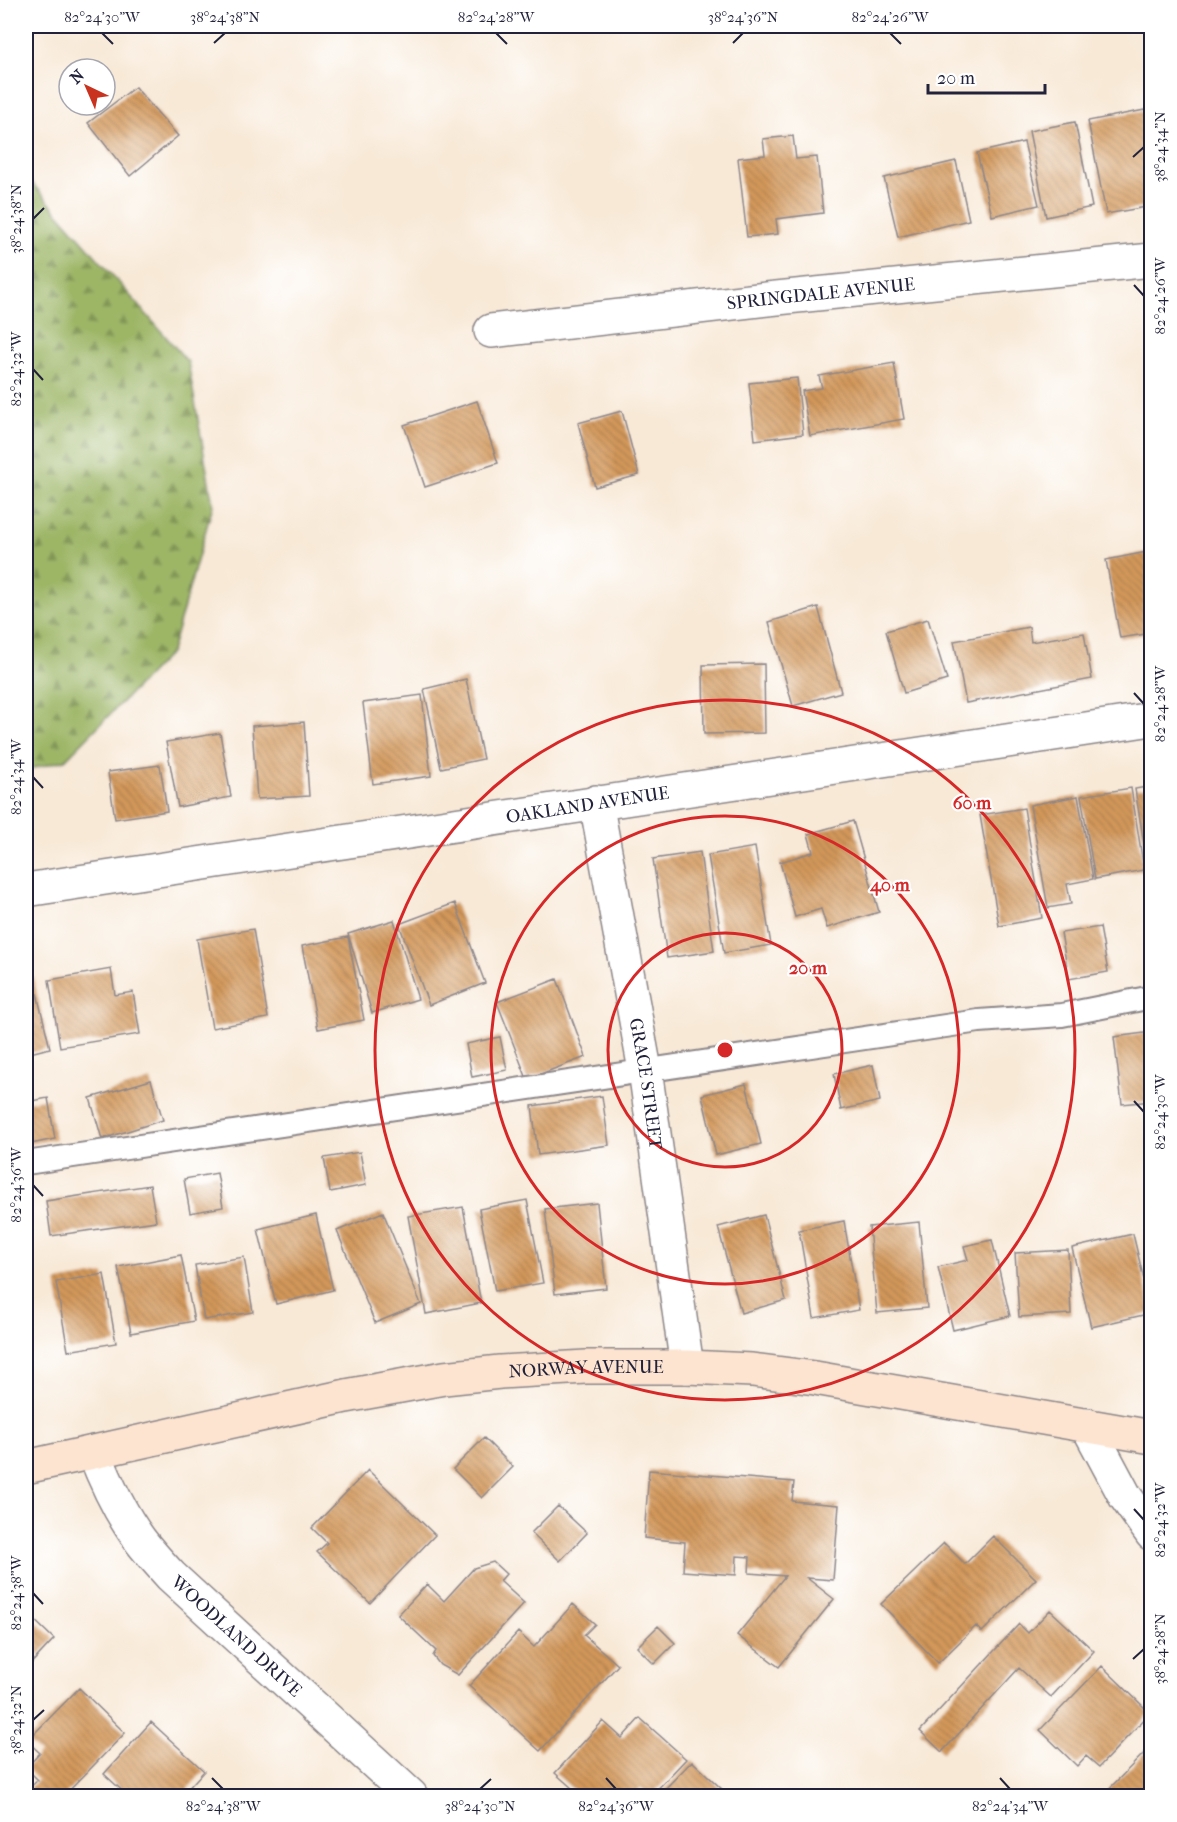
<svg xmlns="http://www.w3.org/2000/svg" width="1177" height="1822" font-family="'IM FELL French Canon',serif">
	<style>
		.forest { fill: url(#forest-firs); stroke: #606c50; stroke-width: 1.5 }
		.building { fill: url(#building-back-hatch) }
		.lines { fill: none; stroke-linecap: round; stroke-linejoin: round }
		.service-casing { stroke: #8d8689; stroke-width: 26 }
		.minor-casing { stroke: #8d8689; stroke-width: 36 }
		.tertiary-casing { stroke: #8d8689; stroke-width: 36 }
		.secondary-casing { stroke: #8d8689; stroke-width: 36 }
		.service { stroke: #fff; stroke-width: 22 }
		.minor { stroke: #fff; stroke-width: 33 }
		.tertiary { stroke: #fff; stroke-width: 33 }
		.secondary { stroke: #fde4d0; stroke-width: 33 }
		.ticks { fill: none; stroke: #22223b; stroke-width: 2 }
		.ring { fill: none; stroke: #d62828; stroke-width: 3 }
		.labels { text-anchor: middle; stroke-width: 4.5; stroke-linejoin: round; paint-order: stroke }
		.street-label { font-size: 18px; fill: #22223b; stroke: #fff }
		.centre { fill: #d62828; stroke: #fff; stroke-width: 3 }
		.ring-label { font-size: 18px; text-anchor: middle; font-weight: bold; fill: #d62828; stroke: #fff; stroke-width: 4.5; stroke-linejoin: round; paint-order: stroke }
		.neatline { fill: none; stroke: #22223b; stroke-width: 2 }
		.ticks-label { font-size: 15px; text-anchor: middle; fill: #22223b }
	</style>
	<defs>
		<pattern id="forest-firs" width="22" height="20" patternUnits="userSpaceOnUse" patternTransform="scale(1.5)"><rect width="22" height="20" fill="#9db666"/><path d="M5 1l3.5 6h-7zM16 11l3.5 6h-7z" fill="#809455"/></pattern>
		<pattern id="building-back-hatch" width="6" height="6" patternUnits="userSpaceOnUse" patternTransform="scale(1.5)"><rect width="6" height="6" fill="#d3985a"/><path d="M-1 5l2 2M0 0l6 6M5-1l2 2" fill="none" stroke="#ab7c4c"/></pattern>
	</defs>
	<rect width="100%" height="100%" fill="#fff"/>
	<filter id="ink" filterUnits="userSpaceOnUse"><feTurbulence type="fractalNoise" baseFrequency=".0167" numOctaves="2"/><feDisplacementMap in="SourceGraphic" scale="12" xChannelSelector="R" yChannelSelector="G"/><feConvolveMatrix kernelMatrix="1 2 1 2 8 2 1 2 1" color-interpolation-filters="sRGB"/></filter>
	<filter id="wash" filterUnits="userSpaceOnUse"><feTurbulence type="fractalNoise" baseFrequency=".008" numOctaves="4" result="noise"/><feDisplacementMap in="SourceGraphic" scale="24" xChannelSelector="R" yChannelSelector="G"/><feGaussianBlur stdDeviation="1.35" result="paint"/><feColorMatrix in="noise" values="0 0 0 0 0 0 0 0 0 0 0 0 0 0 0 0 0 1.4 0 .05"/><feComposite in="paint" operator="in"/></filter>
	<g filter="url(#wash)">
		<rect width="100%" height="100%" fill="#f8e9d7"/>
		<!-- forest -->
		<path class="forest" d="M26,176L188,362L213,505L171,652L65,760L26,770Z"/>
		<g id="blocks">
			<!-- building -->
			<path class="building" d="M135,87L178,136L130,176L88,123Z
				M1150,109L1152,206L1106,214L1088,121Z
				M1075,122L1092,207L1046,217L1029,131Z
				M793,136L796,159L817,157L823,213L776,219L778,234L747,237L738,158L765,155L763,139Z
				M1024,142L1039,205L992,216L977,153Z
				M956,161L969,220L898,237L884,178Z
				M894,363L904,419L810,436L802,391L822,388L819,376Z
				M797,378L803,434L755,440L749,383Z
				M477,401L498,463L425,487L404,425Z
				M622,411L639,475L595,487L578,423Z
				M1152,551V633L1120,638L1106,560Z
				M818,607L841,692L793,706L769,622Z
				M928,619L947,680L904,693L886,631Z
				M1029,627L1031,642L1084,633L1092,679L966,703L954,641Z
				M764,664L765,733L704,734L703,665Z
				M466,679L483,759L441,768L424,689Z
				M422,695L431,776L373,784L363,703Z
				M304,722L309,796L257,799L252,726Z
				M220,733L231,797L178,807L166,742Z
				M160,765L167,811L115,819L108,772Z
				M1152,786V880H1150L1135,789Z
				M1131,788L1144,870L1095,879L1081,796Z
				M1078,796L1093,879L1067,884L1071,904L1048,908L1030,805Z
				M1024,808L1042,918L999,926L980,815Z
				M853,821L879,912L827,928L821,909L795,917L780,862L813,852L808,834Z
				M755,847L771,945L724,953L708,855Z
				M700,852L714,951L667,958L653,859Z
				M455,903L485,983L429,1005L399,924Z
				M394,920L418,999L372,1013L348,934Z
				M1100,927L1108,972L1069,979L1061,933Z
				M253,929L268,1018L212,1028L197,939Z
				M348,937L364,1020L318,1029L302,946Z
				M111,969L115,995L133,992L140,1034L60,1047L49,980Z
				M33,977L50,1048L26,1054V979Z
				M557,979L586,1057L527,1079L497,1002Z
				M1152,1032V1101L1122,1104L1114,1037Z
				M500,1037L507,1070L472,1077L466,1044Z
				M873,1065L880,1101L841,1110L834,1074Z
				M151,1080L163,1120L102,1139L90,1098Z
				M746,1084L761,1144L716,1155L702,1095Z
				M602,1096L609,1145L538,1155L532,1106Z
				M48,1098L55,1139L26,1145V1102Z
				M360,1152L366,1185L330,1192L324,1158Z
				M217,1173L223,1207L190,1213L184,1179Z
				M150,1185L156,1221L51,1236L46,1201Z
				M527,1200L543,1283L495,1291L479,1209Z
				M597,1203L606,1288L555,1294L545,1209Z
				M463,1207L481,1303L426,1314L408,1216Z
				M383,1212L421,1304L375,1323L337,1231Z
				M316,1215L333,1290L276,1304L258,1229Z
				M764,1215L786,1300L741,1313L718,1227Z
				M844,1221L859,1310L814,1318L799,1230Z
				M919,1222L927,1308L877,1313L869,1227Z
				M1133,1234L1152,1313L1091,1327L1072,1248Z
				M992,1240L1010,1316L953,1330L938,1267L968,1260L964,1246Z
				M1068,1250L1071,1314L1019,1317L1015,1253Z
				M181,1255L194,1321L131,1333L118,1267Z
				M244,1257L253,1312L204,1320L195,1265Z
				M104,1274L116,1343L68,1351L56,1282Z
				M484,1438L513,1467L482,1498L453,1469Z
				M368,1470L435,1535L370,1603L317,1552L327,1543L312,1528Z
				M649,1470L794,1482L792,1501L839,1505L833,1580L807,1578L834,1599L779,1667L737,1635L785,1576L749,1573L750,1557L737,1556L736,1575L683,1571L685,1542L644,1538Z
				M558,1506L587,1533L560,1561L531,1533Z
				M993,1536L1036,1579L982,1632L976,1626L938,1663L881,1604L944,1543L965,1564Z
				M493,1562L506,1574L500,1581L524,1603L458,1675L440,1665L433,1656L436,1651L398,1615L427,1584L444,1601L474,1568Z
				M573,1604L595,1624L584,1635L618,1665L540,1751L469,1686L518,1632L534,1647Z
				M1050,1610L1094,1651L1051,1697L1019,1668L942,1752L920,1731L1019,1624L1028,1633Z
				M26,1612L54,1639L26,1669Z
				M658,1626L675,1643L654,1664L637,1647Z
				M1102,1666L1150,1713L1099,1767L1086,1756L1077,1766L1040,1730Z
				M79,1688L125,1733L64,1796H26V1791L38,1780L26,1768L40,1753L27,1741Z
				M640,1718L686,1759L651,1796L641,1788L633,1796H581L555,1773L603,1721L622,1738Z
				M151,1722L204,1771L185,1792L189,1796H128L104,1774Z
				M1152,1745V1796H1112L1107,1791Z
				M692,1761L724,1791L719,1796H671L664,1790Z"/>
		</g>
	</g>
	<g filter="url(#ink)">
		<use href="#blocks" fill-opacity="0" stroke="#8d8689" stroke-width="1.5"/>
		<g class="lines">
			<!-- service casing -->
			<g class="service-casing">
				<path id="service" d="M26,1163L979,1021L1062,1015L1152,997"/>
			</g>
			<!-- minor casing -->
			<g class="minor-casing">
				<g id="minor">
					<path id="s1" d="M491,331L767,299L1152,260"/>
					<path id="s2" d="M596,802L645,1070L687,1367"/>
					<path id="s3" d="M26,890L1152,719"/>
					<path d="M1087,1425L1125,1496L1152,1534"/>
				</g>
			</g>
			<!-- tertiary casing -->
			<g class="tertiary-casing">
				<g id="tertiary">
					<path id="s4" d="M94,1452C106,1483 120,1513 140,1540C149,1552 160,1564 171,1576L411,1796"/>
				</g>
			</g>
			<!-- secondary casing -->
			<g class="secondary-casing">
				<g id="secondary">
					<path id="s5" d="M26,1467L346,1396L444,1378L500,1372L586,1367H687L752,1370L815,1378L1152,1437"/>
				</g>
			</g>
			<!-- service -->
			<use href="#service" class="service"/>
			<!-- minor -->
			<use href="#minor" class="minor"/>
			<!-- tertiary -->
			<use href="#tertiary" class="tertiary"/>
			<!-- secondary -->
			<use href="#secondary" class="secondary"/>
		</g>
	</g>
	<!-- ticks -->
	<path class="ticks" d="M102,33L113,44M496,33L507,44M890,33L901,44M214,43L225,33M733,43L743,33M1133,157L1144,147M33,219L44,208M1134,285L1144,296M33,369L43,380M1134,693L1144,704M33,777L43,788M1134,1101L1144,1112M33,1185L43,1196M1134,1509L1144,1520M33,1593L43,1604M1133,1659L1144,1649M33,1720L44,1710M212,1778L223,1789M606,1778L616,1789M1000,1778L1010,1789M480,1789L491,1779"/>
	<!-- distance rings -->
	<g class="ring">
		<circle cx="725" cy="1050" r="117"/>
		<circle cx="725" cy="1050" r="234"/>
		<circle cx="725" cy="1050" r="350"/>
	</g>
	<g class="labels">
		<!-- street labels -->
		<g class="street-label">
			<text dy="6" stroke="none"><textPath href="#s1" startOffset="332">SPRINGDALE AVENUE</textPath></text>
			<text dy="6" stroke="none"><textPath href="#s3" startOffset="568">OAKLAND AVENUE</textPath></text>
			<text dy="6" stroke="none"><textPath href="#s2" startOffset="286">GRACE STREET</textPath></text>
			<text dy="6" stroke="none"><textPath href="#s5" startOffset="570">NORWAY AVENUE</textPath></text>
			<text dy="6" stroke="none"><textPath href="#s4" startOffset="236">WOODLAND DRIVE</textPath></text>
		</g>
	</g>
	<circle cx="725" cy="1050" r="9" class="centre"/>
	<g class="ring-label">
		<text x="972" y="809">60 m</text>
		<text x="890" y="891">40 m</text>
		<text x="808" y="974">20 m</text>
	</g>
	<!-- margin -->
	<rect width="1177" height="1822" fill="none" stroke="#fff" stroke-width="66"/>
	<!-- north arrow -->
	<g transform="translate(87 87) rotate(316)"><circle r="28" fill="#ffffff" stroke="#a7a7b1" stroke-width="1.5"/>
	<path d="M0-4.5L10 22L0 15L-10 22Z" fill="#c8321e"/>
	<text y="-9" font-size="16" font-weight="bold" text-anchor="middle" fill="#22223b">N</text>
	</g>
	<!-- scale -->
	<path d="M928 84v9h117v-9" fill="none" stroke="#22223b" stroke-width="3"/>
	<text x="937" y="84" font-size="18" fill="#22223b" stroke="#ffffff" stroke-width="4.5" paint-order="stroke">20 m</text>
	<rect x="33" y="33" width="1111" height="1756" class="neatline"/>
	<g class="ticks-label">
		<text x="102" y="22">82°24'30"W</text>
		<text x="225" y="22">38°24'38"N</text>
		<text x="496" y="22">82°24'28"W</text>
		<text x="743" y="22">38°24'36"N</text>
		<text x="890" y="22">82°24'26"W</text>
		<text transform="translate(1160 147) rotate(-90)" y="5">38°24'34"N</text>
		<text transform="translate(16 219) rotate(-90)" y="5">38°24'38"N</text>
		<text transform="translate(1160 296) rotate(-90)" y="5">82°24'26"W</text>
		<text transform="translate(16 369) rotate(-90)" y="5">82°24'32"W</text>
		<text transform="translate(1160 704) rotate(-90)" y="5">82°24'28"W</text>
		<text transform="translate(16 777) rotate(-90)" y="5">82°24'34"W</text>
		<text transform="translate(1160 1112) rotate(-90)" y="5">82°24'30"W</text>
		<text transform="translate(16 1185) rotate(-90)" y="5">82°24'36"W</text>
		<text transform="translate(1160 1520) rotate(-90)" y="5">82°24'32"W</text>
		<text transform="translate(16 1593) rotate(-90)" y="5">82°24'38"W</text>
		<text transform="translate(1160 1649) rotate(-90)" y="5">38°24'28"N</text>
		<text transform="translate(16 1720) rotate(-90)" y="5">38°24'32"N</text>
		<text x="223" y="1811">82°24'38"W</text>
		<text x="480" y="1811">38°24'30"N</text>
		<text x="616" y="1811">82°24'36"W</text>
		<text x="1010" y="1811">82°24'34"W</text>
	</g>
</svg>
